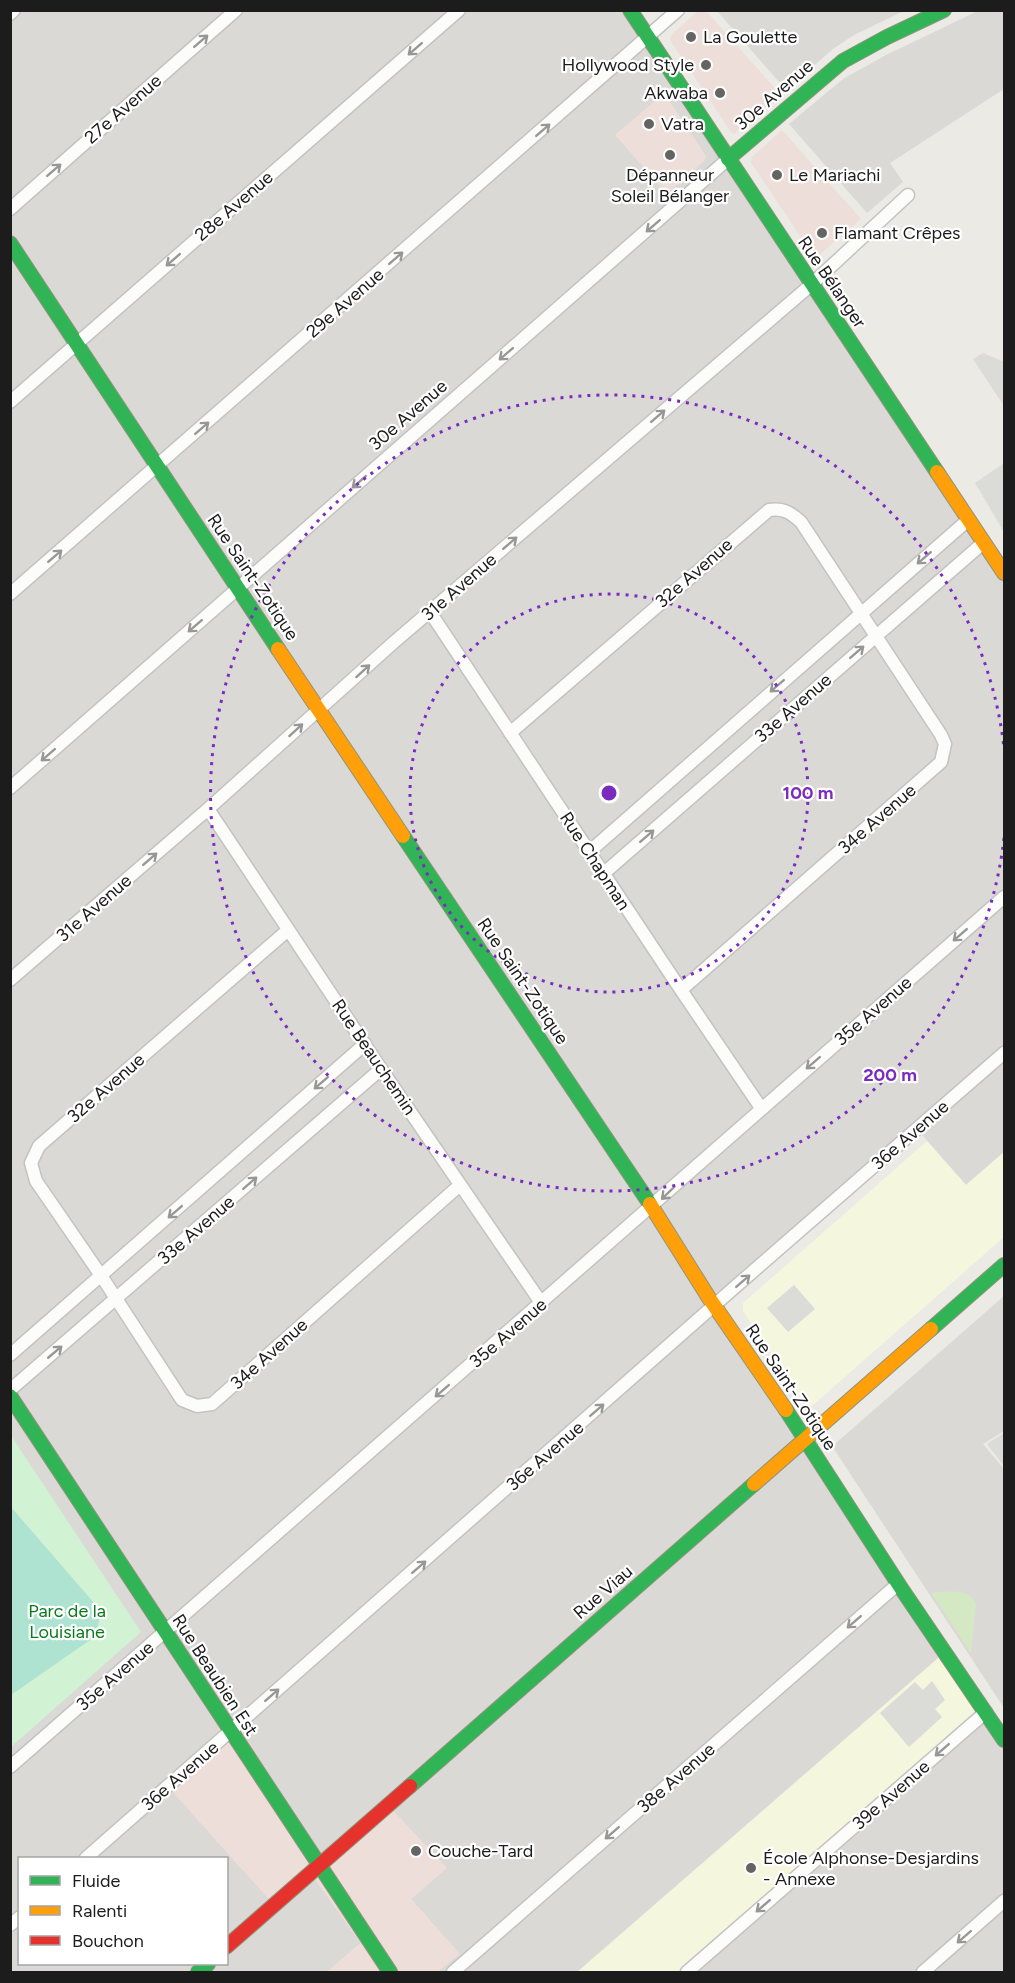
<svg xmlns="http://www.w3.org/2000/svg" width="1015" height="1983" font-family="Figtree,sans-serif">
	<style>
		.residential { fill: #dad9d6; fill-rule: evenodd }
		.commercial { fill: #edded9 }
		.education { fill: #f4f6de }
		.grass { fill: #d4e9c3 }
		.park { fill: #d2f2d4 }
		.pitch { fill: #afe3d1 }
		.parking { fill: #dbdbd8 }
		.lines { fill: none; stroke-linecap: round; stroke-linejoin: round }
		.street-casing { stroke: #c3c3c1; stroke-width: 15 }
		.fast-casing { stroke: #91947d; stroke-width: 16 }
		.slow-casing { stroke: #91947d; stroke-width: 16 }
		.jam-casing { stroke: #91947d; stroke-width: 16 }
		.street { stroke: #fcfcfb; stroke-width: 12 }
		.fast { stroke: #30b455; stroke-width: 14 }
		.slow { stroke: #ff9f0a; stroke-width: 14 }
		.jam { stroke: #e5322d; stroke-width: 14 }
		.oneway { stroke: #979797 }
		.ring { fill: none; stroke: #7b2cbf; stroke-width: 3; stroke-dasharray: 3 6 }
		.poi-dot { fill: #646462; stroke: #fff; stroke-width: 2 }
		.labels { text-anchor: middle; stroke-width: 4.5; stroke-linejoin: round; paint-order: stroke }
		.poi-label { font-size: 18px; fill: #1c1c1c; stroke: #fff; text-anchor: start }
		.street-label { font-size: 18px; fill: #1c1c1c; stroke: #fff }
		.park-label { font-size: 18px; fill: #0b7a1c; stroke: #fff }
		.centre { fill: #7b2cbf; stroke: #fff; stroke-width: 3 }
		.ring-label { font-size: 18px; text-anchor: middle; font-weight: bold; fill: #7b2cbf; stroke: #fff; stroke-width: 4.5; stroke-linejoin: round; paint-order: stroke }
	</style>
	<rect width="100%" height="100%" fill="#ebeae5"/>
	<!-- residential -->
	<path class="residential" d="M980,10L1004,11V89L890,163L903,182L867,213L789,124L843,79L886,55Z
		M11,11H630L1004,574V1152L966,1185L917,1129L715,1306L1004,1739V1972H437L459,1954L411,1899L446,1868L311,1873L361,1943L327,1972H11ZM20,1858H226V1964H20Z
		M717,11H904L854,35L833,49L786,90Z
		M1004,1296V1431L983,1444L1004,1469V1708L834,1449L836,1443Z"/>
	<!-- commercial -->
	<path class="commercial" d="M698,11H706L781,95L734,134L731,132L670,40L672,34Z
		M664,93L706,156L704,161L667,194L615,135Z
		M782,130L861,219L818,256L813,255L751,163L752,157Z
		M231,1740L324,1857L388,1805L447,1868L411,1899L460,1954L437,1972H327L361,1943L311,1874L274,1905L170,1789Z"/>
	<!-- education -->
	<path class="education" d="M927,1141L966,1185L1004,1152V1237L812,1406H809L805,1404L743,1311V1303Z
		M945,1652L986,1712L687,1972H577Z"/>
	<!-- grass -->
	<path class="grass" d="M935,1592C949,1592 970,1588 976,1604L971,1653L932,1594Z"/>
	<!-- park -->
	<path class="park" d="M10,1434L141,1632L11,1747H10Z"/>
	<!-- pitch -->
	<path class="pitch" d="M11,1507L101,1611L96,1636L11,1695Z"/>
	<!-- parking -->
	<path class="parking" d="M983,353L1002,361L1004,360V406L973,359Z
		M1004,463V532L975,483Z
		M794,1285L815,1309L788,1332L767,1308Z
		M1004,1433V1466L987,1444Z
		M932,1681L945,1700L935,1709L942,1717L909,1747L880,1713L915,1682L923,1690Z"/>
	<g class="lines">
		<!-- street casing -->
		<g class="street-casing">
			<path id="street" d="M10,14L14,10
				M10,209L236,10
				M10,402L459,10
				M10,594L678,10
				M430,612L681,990L761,1108
				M510,733L769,510C783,508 790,512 801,522L941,735L945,744L941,762L681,990
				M10,788L728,159
				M208,809L381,1069L542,1304
				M589,852L968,520
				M603,874L983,543
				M288,930L39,1146L31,1163L36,1181L102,1277L182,1400L197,1406L212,1404L460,1185
				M10,980L208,809L393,643L812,284L908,195
				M10,1355L365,1044
				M10,1390L381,1069
				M10,1767L1004,897
				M86,1858L735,1287L1004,1053
				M10,1925L20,1917
				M453,1972L898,1584
				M687,1972L986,1712
				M923,1972L1004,1901"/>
		</g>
		<!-- fast casing -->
		<g class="fast-casing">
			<path id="fast" d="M630,10L937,472
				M728,159L843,61L887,37L944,10
				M10,243L278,649
				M403,836L650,1204
				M931,1329L1004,1265
				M10,1396L390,1972
				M786,1410L901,1588L1004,1740
				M410,1786L754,1484
				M198,1972L208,1964"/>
		</g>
		<!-- slow casing -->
		<g class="slow-casing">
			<path id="slow" d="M937,472L1004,573
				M278,649L403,836
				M650,1204L709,1298L786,1410
				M754,1484L931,1329"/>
		</g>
		<!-- jam casing -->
		<g class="jam-casing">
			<path id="jam" d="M226,1947L410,1786"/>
		</g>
		<!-- street -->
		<use href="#street" class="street"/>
		<!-- fast -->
		<use href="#fast" class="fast"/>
		<!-- slow -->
		<use href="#slow" class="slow"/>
		<!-- jam -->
		<use href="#jam" class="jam"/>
	</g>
	<!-- one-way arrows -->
	<defs><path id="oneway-shaft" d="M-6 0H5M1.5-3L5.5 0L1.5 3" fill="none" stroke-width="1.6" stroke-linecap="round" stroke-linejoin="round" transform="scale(1.5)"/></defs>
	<g class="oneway">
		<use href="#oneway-shaft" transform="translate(201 41) rotate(-41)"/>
		<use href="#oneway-shaft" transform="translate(415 49) rotate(139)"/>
		<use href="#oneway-shaft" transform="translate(543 130) rotate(-41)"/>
		<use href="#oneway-shaft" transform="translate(54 170) rotate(-41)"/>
		<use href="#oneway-shaft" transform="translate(653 226) rotate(139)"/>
		<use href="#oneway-shaft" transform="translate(396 258) rotate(-41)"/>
		<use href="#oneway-shaft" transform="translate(173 260) rotate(139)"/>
		<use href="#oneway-shaft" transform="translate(506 354) rotate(139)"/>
		<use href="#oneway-shaft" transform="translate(658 416) rotate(-41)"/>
		<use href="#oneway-shaft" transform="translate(202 428) rotate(-41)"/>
		<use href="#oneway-shaft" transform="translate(359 482) rotate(139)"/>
		<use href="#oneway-shaft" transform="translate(510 543) rotate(-41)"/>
		<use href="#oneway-shaft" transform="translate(55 556) rotate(-41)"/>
		<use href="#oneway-shaft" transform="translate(924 558) rotate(139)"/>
		<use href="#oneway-shaft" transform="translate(195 626) rotate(139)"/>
		<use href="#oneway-shaft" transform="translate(857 652) rotate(-41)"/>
		<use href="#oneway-shaft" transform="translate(363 671) rotate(-42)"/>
		<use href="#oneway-shaft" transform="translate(777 686) rotate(139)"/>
		<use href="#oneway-shaft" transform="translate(296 730) rotate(-42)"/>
		<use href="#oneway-shaft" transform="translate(48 755) rotate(139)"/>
		<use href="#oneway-shaft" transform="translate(647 836) rotate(-41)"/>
		<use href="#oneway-shaft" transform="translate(150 859) rotate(-41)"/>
		<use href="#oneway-shaft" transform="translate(960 935) rotate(139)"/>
		<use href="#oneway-shaft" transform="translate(813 1063) rotate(139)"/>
		<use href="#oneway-shaft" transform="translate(321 1083) rotate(139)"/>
		<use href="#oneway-shaft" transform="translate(250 1183) rotate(-41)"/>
		<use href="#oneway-shaft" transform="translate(668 1193) rotate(136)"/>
		<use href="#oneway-shaft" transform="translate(175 1212) rotate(139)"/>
		<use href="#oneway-shaft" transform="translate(743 1281) rotate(-41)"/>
		<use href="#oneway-shaft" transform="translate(55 1352) rotate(-40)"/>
		<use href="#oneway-shaft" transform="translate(442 1391) rotate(139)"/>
		<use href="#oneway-shaft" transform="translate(597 1410) rotate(-41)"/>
		<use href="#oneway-shaft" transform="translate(419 1567) rotate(-41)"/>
		<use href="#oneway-shaft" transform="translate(854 1622) rotate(139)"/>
		<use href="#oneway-shaft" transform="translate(272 1695) rotate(-41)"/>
		<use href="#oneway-shaft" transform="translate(942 1750) rotate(139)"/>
		<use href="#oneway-shaft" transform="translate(612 1833) rotate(139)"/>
		<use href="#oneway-shaft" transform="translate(763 1906) rotate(139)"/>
		<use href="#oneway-shaft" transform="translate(964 1937) rotate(139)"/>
	</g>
	<!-- distance rings -->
	<g class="ring">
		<circle cx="609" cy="793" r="199"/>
		<path d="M1004 838A398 398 0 1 1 1004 748"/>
	</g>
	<!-- markers -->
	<g class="poi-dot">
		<circle cx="691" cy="37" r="6"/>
		<circle cx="706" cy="65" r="6"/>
		<circle cx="720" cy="93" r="6"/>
		<circle cx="649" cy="124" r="6"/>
		<circle cx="670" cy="155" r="6"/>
		<circle cx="777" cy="175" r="6"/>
		<circle cx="822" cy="233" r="6"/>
		<circle cx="416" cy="1851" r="6"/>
		<circle cx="751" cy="1868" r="6"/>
	</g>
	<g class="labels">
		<!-- poi labels -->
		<g class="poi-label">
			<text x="703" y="43">La Goulette</text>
			<text x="694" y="71" text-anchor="end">Hollywood Style</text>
			<text x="708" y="99" text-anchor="end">Akwaba</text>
			<text x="661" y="130">Vatra</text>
			<text x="670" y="181" text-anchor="middle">Dépanneur<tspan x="670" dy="21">Soleil Bélanger</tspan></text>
			<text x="789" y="181">Le Mariachi</text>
			<text x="834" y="239">Flamant Crêpes</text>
			<text x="428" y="1857">Couche-Tard</text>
			<text x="763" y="1864">École Alphonse-Desjardins<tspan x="763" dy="21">- Annexe</tspan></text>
		</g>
		<!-- street labels -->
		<g class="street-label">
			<text transform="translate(774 95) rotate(-41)" y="6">30e Avenue</text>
			<text transform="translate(123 109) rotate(-41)" y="6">27e Avenue</text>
			<text transform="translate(234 206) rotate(-41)" y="6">28e Avenue</text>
			<text transform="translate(832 282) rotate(56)" y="6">Rue Bélanger</text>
			<text transform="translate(345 303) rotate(-41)" y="6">29e Avenue</text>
			<text transform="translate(408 415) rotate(-41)" y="6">30e Avenue</text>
			<text transform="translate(694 573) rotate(-41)" y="6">32e Avenue</text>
			<text transform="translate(253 577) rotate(56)" y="6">Rue Saint-Zotique</text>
			<text transform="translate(459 587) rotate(-41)" y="6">31e Avenue</text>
			<text transform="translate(793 708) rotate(-41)" y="6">33e Avenue</text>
			<text transform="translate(877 819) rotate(-41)" y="6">34e Avenue</text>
			<text transform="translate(595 861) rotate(57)" y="6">Rue Chapman</text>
			<text transform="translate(94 908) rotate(-41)" y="6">31e Avenue</text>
			<text transform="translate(523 981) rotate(56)" y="6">Rue Saint-Zotique</text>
			<text transform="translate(873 1011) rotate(-41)" y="6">35e Avenue</text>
			<text transform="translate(374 1057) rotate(56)" y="6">Rue Beauchemin</text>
			<text transform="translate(106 1088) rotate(-41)" y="6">32e Avenue</text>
			<text transform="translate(910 1135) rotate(-41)" y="6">36e Avenue</text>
			<text transform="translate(196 1230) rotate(-41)" y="6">33e Avenue</text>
			<text transform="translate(508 1333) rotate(-41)" y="6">35e Avenue</text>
			<text transform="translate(269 1354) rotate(-42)" y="6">34e Avenue</text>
			<text transform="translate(791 1387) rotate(56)" y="6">Rue Saint-Zotique</text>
			<text transform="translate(545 1456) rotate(-41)" y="6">36e Avenue</text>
			<text transform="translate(603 1592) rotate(-41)" y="6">Rue Viau</text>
			<text transform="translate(215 1675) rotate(57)" y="6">Rue Beaubien Est</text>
			<text transform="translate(115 1676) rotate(-41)" y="6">35e Avenue</text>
			<text transform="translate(180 1776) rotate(-41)" y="6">36e Avenue</text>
			<text transform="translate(676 1778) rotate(-41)" y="6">38e Avenue</text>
			<text transform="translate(891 1795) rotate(-41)" y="6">39e Avenue</text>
		</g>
		<!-- park labels -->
		<g class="park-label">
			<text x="67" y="1617">Parc de la<tspan x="67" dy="21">Louisiane</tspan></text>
		</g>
	</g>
	<circle cx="609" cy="793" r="9" class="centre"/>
	<g class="ring-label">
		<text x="808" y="799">100 m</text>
		<text x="890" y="1081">200 m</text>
	</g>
	<!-- border -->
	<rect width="1015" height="1983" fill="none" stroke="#1c1c1c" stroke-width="24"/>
	<!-- legend -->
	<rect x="18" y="1857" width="210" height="108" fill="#ffffff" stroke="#a4a4a4" stroke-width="1.5"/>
	<rect x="30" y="1876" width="30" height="9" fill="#30b455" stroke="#a4a4a4" stroke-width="1.5"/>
	<text x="72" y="1887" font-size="18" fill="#1c1c1c">Fluide</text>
	<rect x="30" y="1906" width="30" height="9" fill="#ff9f0a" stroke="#a4a4a4" stroke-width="1.5"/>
	<text x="72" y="1917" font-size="18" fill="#1c1c1c">Ralenti</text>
	<rect x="30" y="1936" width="30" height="9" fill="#e5322d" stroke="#a4a4a4" stroke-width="1.5"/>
	<text x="72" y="1947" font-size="18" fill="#1c1c1c">Bouchon</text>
</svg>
